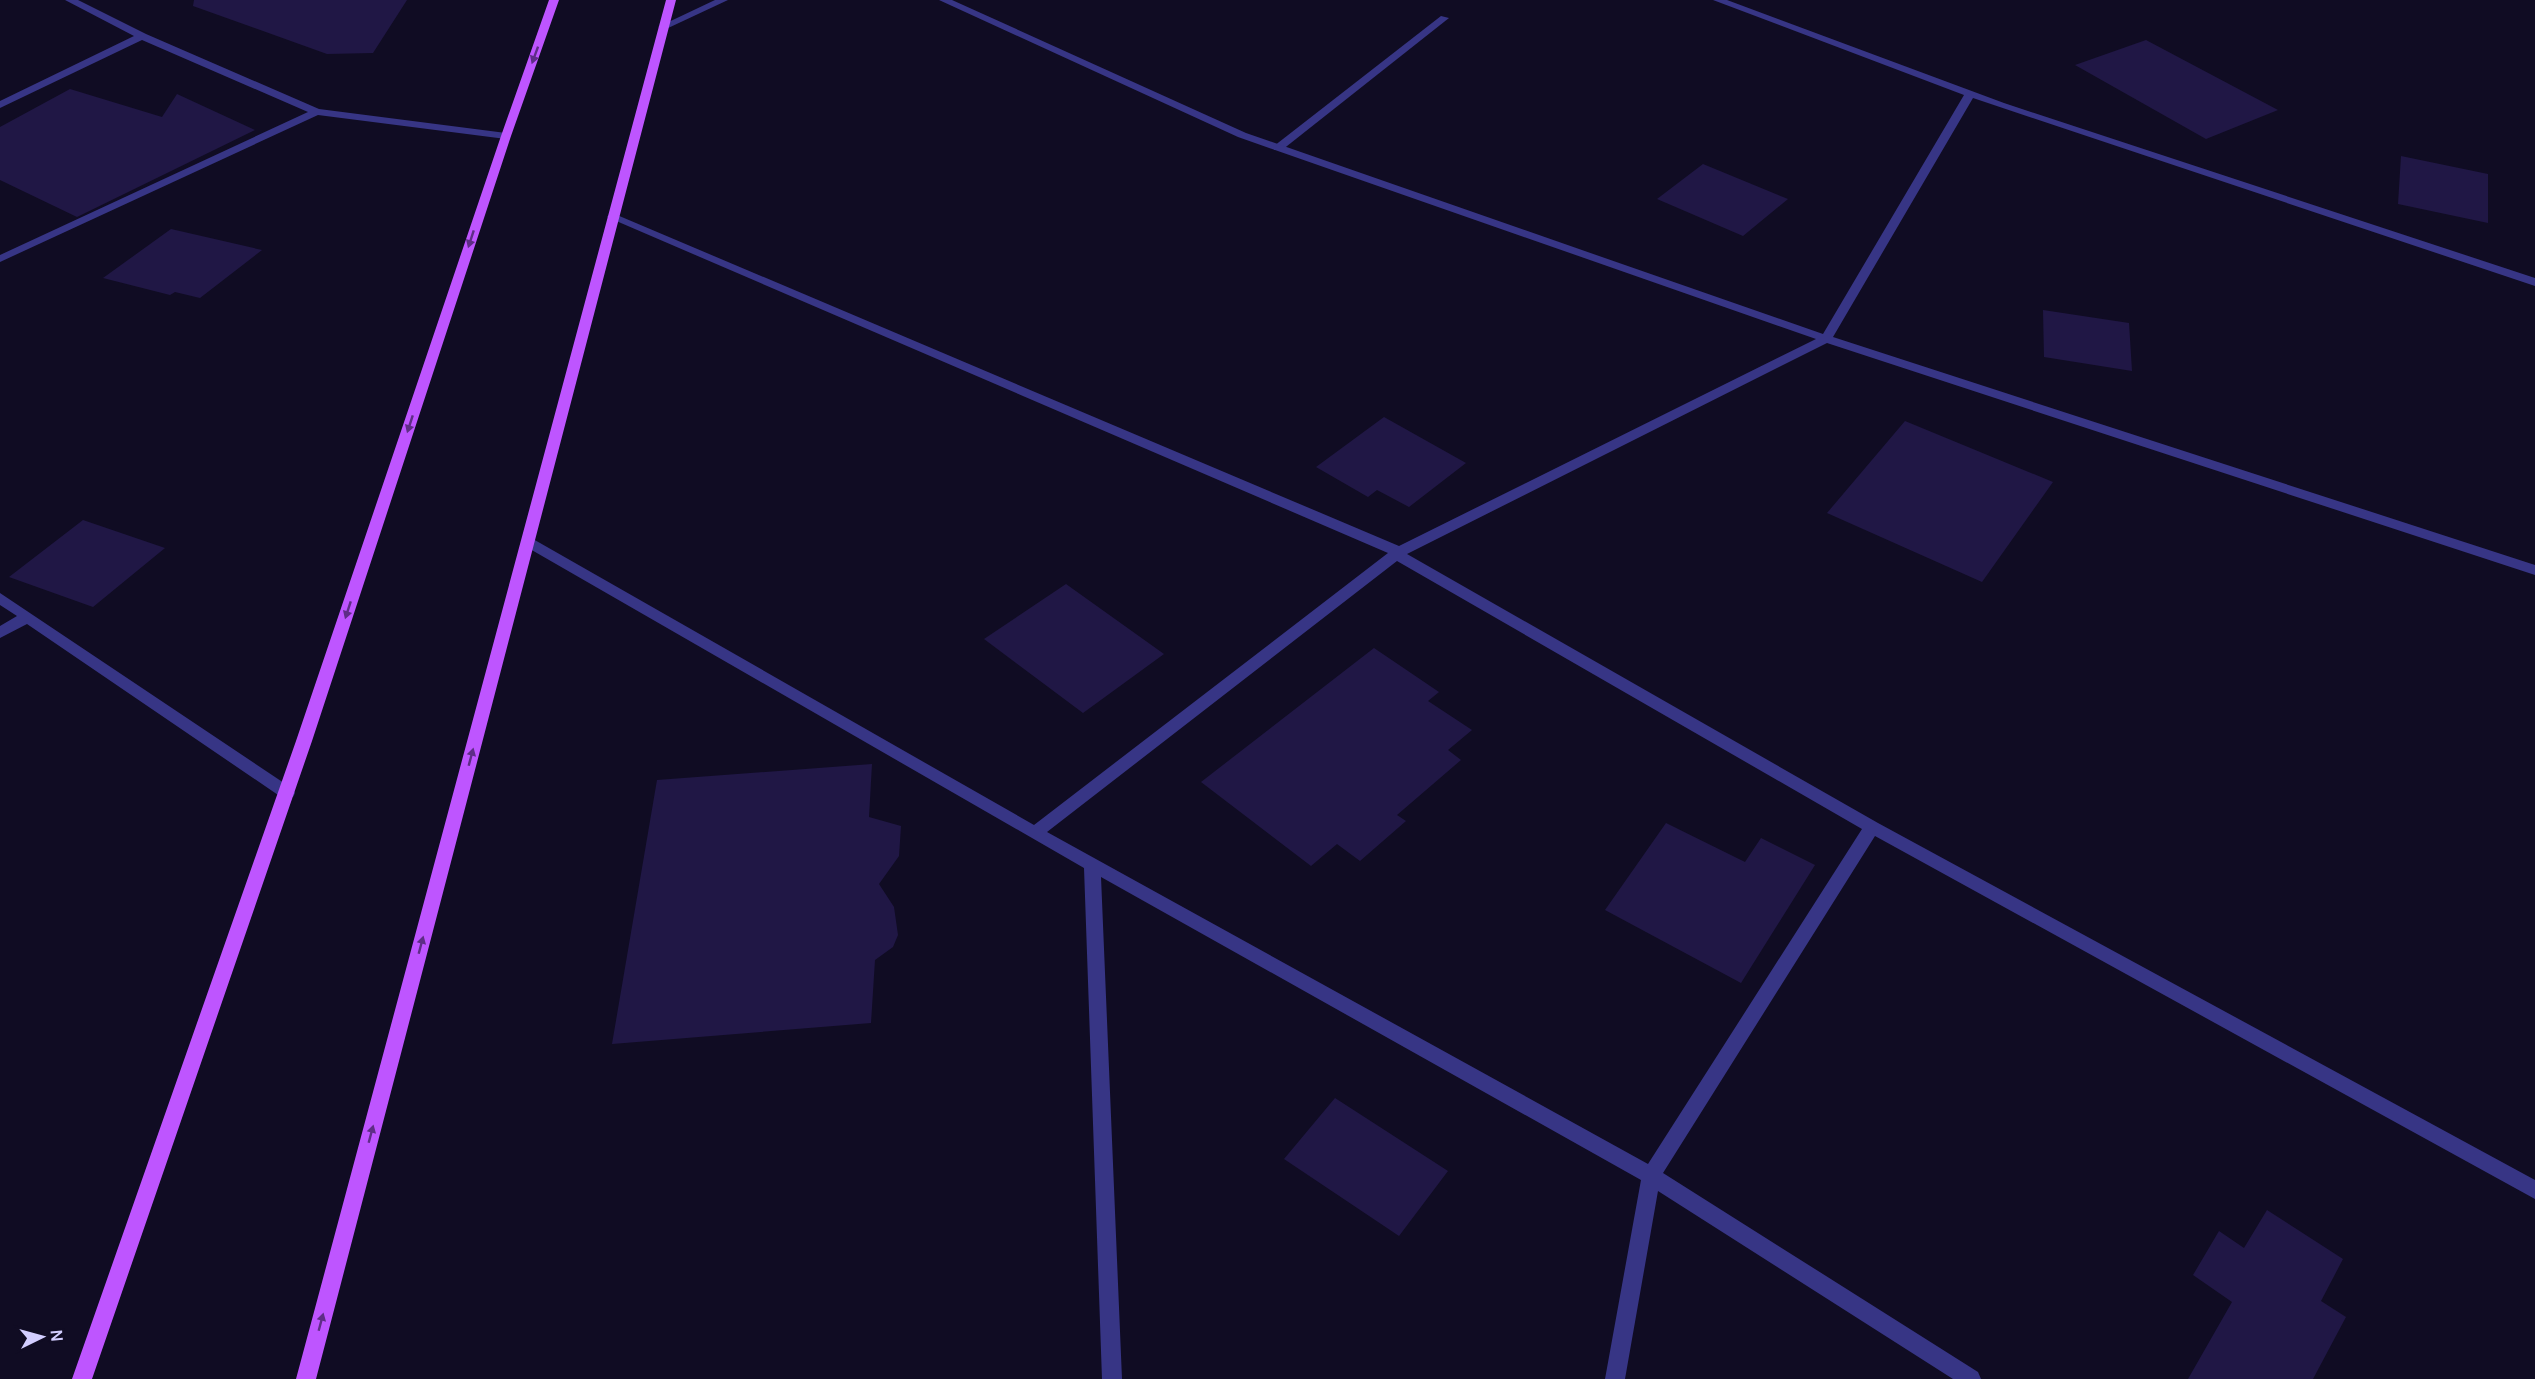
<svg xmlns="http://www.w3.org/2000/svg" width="2535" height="1379" font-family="Manrope,sans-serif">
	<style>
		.building { fill: #201745 }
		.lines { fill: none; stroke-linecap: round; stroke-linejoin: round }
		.lane { fill: #373585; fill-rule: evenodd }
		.street { fill: #373585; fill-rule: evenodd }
		.primary { fill: #be55ff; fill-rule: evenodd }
		.oneway { fill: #5e2d86 }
	</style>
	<rect width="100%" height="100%" fill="#100c23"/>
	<!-- building -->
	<path class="building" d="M194,0H407L373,53L327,54L193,6Z
		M2146,40L2278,110L2206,139L2075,65Z
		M70,89L162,117L177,94L255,130L77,217L0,180V127Z
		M2401,156L2488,174V223L2398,204Z
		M1703,164L1788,199L1743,236L1657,199Z
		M171,229L262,250L200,298L175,292L170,295L103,278Z
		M2043,310L2129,323L2132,371L2044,357Z
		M1384,417L1466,463L1409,507L1377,490L1368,497L1316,467Z
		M1905,421L2053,482L1982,582L1827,513Z
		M83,520L165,548L93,607L9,577Z
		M1066,584L1164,654L1083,713L984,639Z
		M1374,648L1439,692L1428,701L1472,730L1448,750L1461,760L1397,815L1406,821L1360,861L1337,844L1311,866L1201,782Z
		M872,764L869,817L901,826L899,856L879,884L894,907L898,935L893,947L875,960L871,1023L612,1044L657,780Z
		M1666,823L1745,862L1761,838L1815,865L1741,983L1605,910Z
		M1335,1098L1448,1171L1399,1236L1284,1159Z
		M2267,1210L2343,1259L2321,1301L2346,1317L2313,1379H2188L2232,1302L2193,1275L2219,1231L2244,1248Z"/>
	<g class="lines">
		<!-- lane -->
		<path class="lane" d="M1441,16L1449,18L1282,150H1274V146Z"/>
		<!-- street -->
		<path class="street" d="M65,0H78L146,34L319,109L506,133L511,136L506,139L318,115L0,262V255L308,112L142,40L0,108V101L134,36Z
			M715,0H728L666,29L658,27Z
			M939,0H952L1246,133L1823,334L1964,95L1713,0H1727L2004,103L2535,278V286L1973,98L1833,337L2535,565V575L1827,343L1407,554L1878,823L2535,1180V1199L1875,836L1663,1173L1978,1372L1981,1379H1953L1658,1191L1625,1379H1605L1641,1180L1101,877L1122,1379H1102L1084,868L523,545L521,542L528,537L533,539L1034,825L1388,553L607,217L609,215H617L1399,546L1816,339L1238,137ZM1397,561L1862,829L1648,1164L1047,832Z
			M0,593L293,789L295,793L293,797H281L27,624L0,638V626L17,616L0,605Z"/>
		<!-- primary -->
		<path class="primary" d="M549,0H559L511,136L312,741L92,1379H72L296,741L501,136Z
			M666,0H676L316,1379H296Z"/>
	</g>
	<!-- one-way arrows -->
	<defs><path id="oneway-solid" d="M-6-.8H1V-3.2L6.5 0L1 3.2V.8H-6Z" transform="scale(1.5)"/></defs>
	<g class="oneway">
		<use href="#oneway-solid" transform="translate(535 55) rotate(110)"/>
		<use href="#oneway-solid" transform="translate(471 239) rotate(108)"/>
		<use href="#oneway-solid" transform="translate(410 424) rotate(108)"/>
		<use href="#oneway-solid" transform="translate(348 610) rotate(108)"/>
		<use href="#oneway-solid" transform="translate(471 757) rotate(-75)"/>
		<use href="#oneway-solid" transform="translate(421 945) rotate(-75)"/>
		<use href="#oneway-solid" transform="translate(371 1134) rotate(-75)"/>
		<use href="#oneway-solid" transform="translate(321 1322) rotate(-75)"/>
	</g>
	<!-- north arrow -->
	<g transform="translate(42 1337) rotate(85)" stroke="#100c23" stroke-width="4.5" paint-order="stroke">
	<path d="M0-4.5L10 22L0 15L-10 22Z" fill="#d3ceff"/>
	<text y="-9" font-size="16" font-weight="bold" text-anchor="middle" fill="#d3ceff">N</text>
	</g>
</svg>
